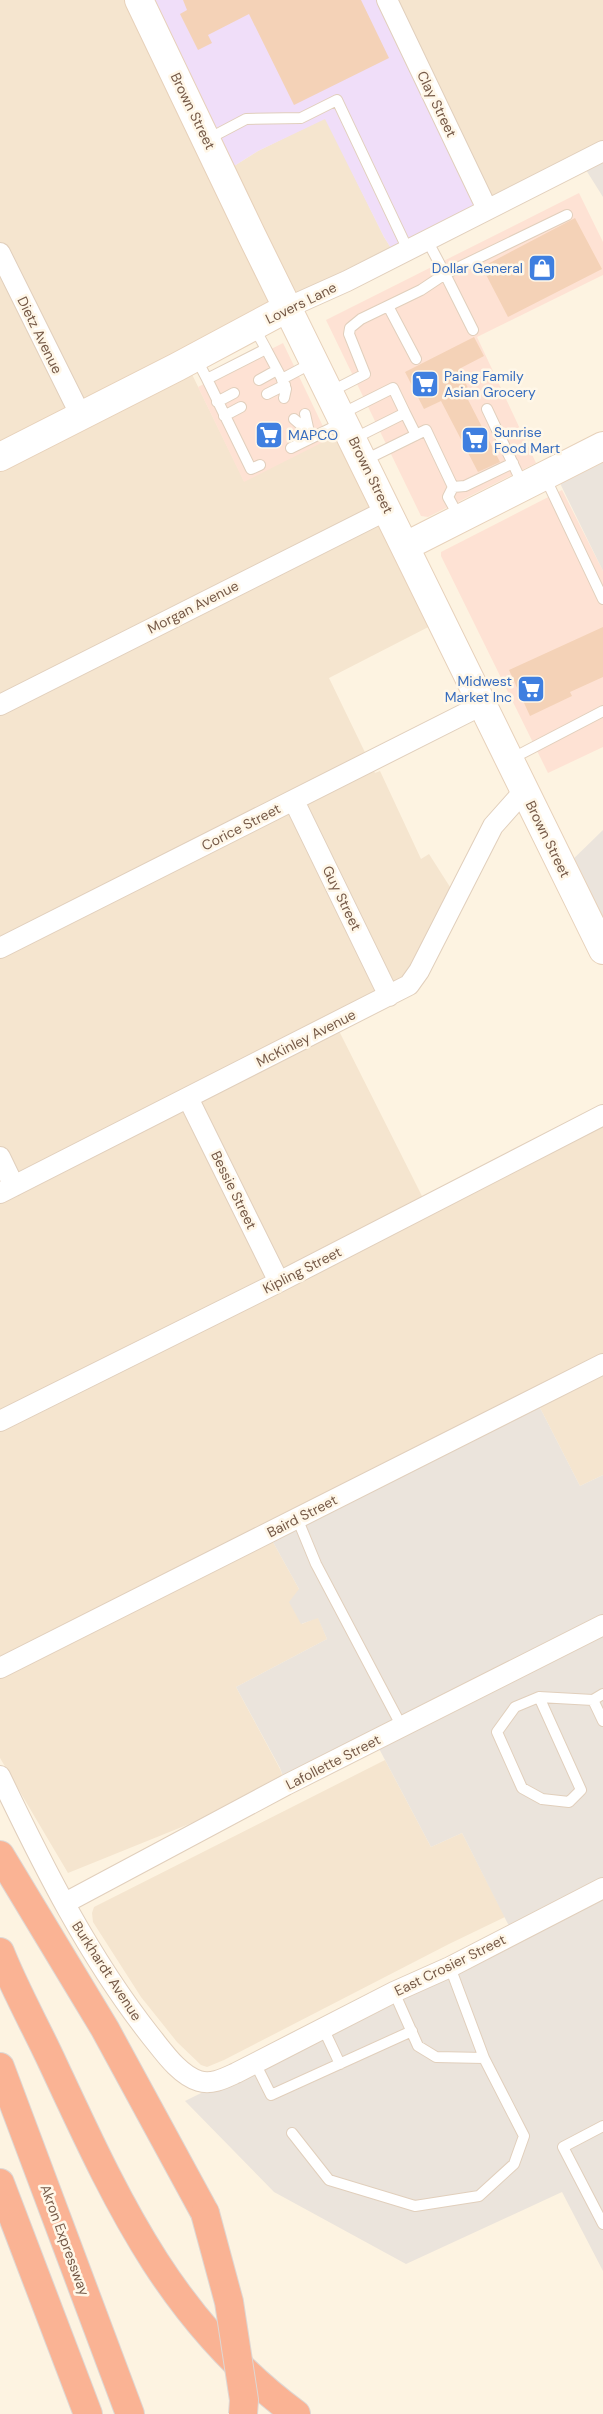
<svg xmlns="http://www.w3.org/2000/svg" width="603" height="2414" font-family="'DM Sans',sans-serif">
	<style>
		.residential { fill: #f5e5cf }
		.commercial { fill: #fee2d4 }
		.industrial { fill: #ebe4dc }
		.education { fill: #f0def9 }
		.building { fill: #f4d2b7 }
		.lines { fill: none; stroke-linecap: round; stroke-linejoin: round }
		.lane-casing { stroke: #e1cfbc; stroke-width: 12 }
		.street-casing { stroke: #e1cfbc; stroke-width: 22 }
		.secondary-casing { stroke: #e7d1ba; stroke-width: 30 }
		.highway-casing { stroke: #ded7d3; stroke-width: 30 }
		.lane { stroke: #fff; stroke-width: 10 }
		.street { stroke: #fff; stroke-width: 20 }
		.secondary { stroke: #fff; stroke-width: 28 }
		.highway { stroke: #fab394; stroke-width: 28 }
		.highway-bridge-casing { stroke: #ded7d3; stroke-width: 30; stroke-linecap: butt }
		.highway-bridge { stroke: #fab394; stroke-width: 28 }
		.labels { text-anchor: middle; stroke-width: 5; stroke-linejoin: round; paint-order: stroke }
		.street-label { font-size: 14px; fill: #755947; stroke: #fff7e8 }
		.shop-label { font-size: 14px; fill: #366cbe; stroke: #fff7e8; text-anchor: start }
	</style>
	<rect width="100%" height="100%" fill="#fdf3e1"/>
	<!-- residential -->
	<path class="residential" d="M0,0H139L223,173L258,151L325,118L327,121L384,237L396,256L186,362L244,481L348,428L442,620L329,678L375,773L380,771L421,859L429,854L457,898L419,971L335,1023L427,1206L603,1115V1475L580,1486L535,1398L268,1533L299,1589L302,1624L318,1617L327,1639L236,1687L280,1769L286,1785L68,1873L0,1758Z
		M387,0H603V151L487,209Z
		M385,1760L431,1847L462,1833L505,1917L449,1944L224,2060L207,2067L201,2065L177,2042L141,1997L93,1922L92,1913L94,1907Z"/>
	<!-- commercial -->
	<path class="commercial" d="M579,193L603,242V275L477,337L536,463L428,517L421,516L326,320Z
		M283,343L329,439L244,482L198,387Z
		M562,490L603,571V747L548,773L441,556V552Z"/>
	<!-- industrial -->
	<path class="industrial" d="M603,151V197L581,162Z
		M603,446V571L554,471Z
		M603,830V950L563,869Z
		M535,1398L580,1486L603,1475V1888L513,1934L462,1833L431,1847L375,1741L286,1785L280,1768L236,1687L327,1639L318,1618L301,1624L289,1602L299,1589L268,1533Z
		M603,1894V2271L562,2192L406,2264L274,2192L185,2101Z"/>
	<!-- education -->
	<path class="education" d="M139,0H387L487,209L396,256L384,237L325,119L258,151L223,173Z"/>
	<!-- building -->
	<path class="building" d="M183,0H361L389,58L294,105L249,14L208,35L212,43L198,50L180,14L187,10Z
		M575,218L602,269L508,317L482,267Z
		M474,337L484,356L459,369L468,388L463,390L500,462L478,472L441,401L424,409L405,372Z
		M603,627V677L570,692L572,696L530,716L509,670Z"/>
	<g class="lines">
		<!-- lane casing -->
		<g class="lane-casing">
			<path id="lane" d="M208,139L246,119L301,118L337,100L408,250
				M388,306L416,359
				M473,330L445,274L567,215
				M266,349L282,379L314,362
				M196,358L207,379L266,349L254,327
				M207,379L251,469L260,465
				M259,380L277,370
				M282,380L286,389L284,398
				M330,392L365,374L349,334L350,328L361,319L421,290L445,274L427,240
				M267,394L285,385
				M217,402L234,393
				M487,409L523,485
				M405,413L416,435
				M341,414L393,388L405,413L353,439
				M224,416L241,407
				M294,419L309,432L305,414
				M291,448L342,423
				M365,460L426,430L453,487L448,497L459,517
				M545,477L603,599
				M453,487L465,486L513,463
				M511,759L603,711
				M297,1518L316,1564L402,1727
				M603,1694L593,1700L603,1721
				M539,1697L581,1790L569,1802L542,1799L522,1788L497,1732L515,1707L539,1697L593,1700
				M450,1967L484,2058
				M323,2028L340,2064
				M255,2063L271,2095L412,2031
				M603,2126L563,2147L603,2224
				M292,2133L329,2180L415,2206L479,2196L514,2164L524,2136L484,2058L436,2057L418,2046L394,1992"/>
		</g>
		<!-- street casing -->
		<g class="street-casing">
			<path id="street" d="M387,0L487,209
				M0,253L81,416
				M289,307L347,281L603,151
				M0,705L387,510
				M294,801L389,996
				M0,948L482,705
				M188,1098L279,1282
				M0,1157L14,1186
				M0,1193L409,985L419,971L493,826L524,791
				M0,1421L279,1282L603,1115
				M0,1668L603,1364
				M0,1776C43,1866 88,1956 150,2035C163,2051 179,2075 199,2081C212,2085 225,2078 236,2073L394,1992L450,1967L603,1888
				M65,1903L286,1785L603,1625"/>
		</g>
		<!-- secondary casing -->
		<g class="secondary-casing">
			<path id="secondary" d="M139,0L252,236L603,950
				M0,457L177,367L289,307
				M406,546L603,446"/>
		</g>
		<!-- highway casing -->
		<g class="highway-casing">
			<path id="highway" d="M0,1855L105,2029L205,2213
				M0,1952C15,1990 36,2027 53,2064C117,2201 170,2321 296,2414
				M0,2067L130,2414
				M0,2183L88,2414"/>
		</g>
		<!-- lane -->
		<use href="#lane" class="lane"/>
		<!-- street -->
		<use href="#street" class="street"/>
		<!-- secondary -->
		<use href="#secondary" class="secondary"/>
		<!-- highway -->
		<use href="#highway" class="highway"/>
		<!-- highway-bridge casing -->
		<g class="highway-bridge-casing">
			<path id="highway-bridge" d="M205,2213L229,2302L244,2400L243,2414"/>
		</g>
		<!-- highway-bridge -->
		<use href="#highway-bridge" class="highway-bridge"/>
	</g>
	<!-- icons -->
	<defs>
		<g id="shop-square" transform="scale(1.4375)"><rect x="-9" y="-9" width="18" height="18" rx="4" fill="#3f7fe0" stroke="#fff7e8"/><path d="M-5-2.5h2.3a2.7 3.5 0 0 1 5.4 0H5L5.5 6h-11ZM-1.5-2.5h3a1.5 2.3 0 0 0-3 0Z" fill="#fff"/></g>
		<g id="supermarket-square" transform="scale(1.4375)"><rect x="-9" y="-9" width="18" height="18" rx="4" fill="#3f7fe0" stroke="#fff7e8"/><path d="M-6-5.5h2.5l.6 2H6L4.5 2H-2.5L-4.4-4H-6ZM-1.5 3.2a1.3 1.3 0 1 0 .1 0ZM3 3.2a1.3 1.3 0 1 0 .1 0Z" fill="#fff"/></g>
	</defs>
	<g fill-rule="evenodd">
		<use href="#shop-square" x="542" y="268"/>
		<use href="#supermarket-square" x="425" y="384"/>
		<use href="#supermarket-square" x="269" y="435"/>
		<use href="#supermarket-square" x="475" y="440"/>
		<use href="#supermarket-square" x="531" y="689"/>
	</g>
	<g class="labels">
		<!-- street labels -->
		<g class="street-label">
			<text transform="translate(437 104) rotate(64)" y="5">Clay Street</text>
			<text transform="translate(193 111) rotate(64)" y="5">Brown Street</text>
			<text transform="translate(301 303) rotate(-26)" y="5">Lovers Lane</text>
			<text transform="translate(40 335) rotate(64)" y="5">Dietz Avenue</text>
			<text transform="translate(371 475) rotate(64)" y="5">Brown Street</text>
			<text transform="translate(193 607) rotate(-27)" y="5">Morgan Avenue</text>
			<text transform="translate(241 827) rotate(-27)" y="5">Corice Street</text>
			<text transform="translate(548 839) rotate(64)" y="5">Brown Street</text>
			<text transform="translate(342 898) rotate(64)" y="5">Guy Street</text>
			<text transform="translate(306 1038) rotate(-27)" y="5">McKinley Avenue</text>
			<text transform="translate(234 1190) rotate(64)" y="5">Bessie Street</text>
			<text transform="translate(302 1270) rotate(-27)" y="5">Kipling Street</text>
			<text transform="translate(302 1516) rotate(-27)" y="5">Baird Street</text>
			<text transform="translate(333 1762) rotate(-27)" y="5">Lafollette Street</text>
			<text transform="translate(450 1965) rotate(-26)" y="5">East Crosier Street</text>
			<text transform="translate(107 1971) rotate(57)" y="5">Burkhardt Avenue</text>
			<text transform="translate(65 2240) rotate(70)" y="5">Akron Expressway</text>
		</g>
		<!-- shop labels -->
		<g class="shop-label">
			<text x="523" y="273" text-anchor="end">Dollar General</text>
			<text x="444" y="381">Paing Family<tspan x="444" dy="16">Asian Grocery</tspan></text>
			<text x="494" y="437">Sunrise<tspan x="494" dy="16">Food Mart</tspan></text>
			<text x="288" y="440">MAPCO</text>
			<text x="512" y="686" text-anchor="end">Midwest<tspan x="512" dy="16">Market Inc</tspan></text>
		</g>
	</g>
</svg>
